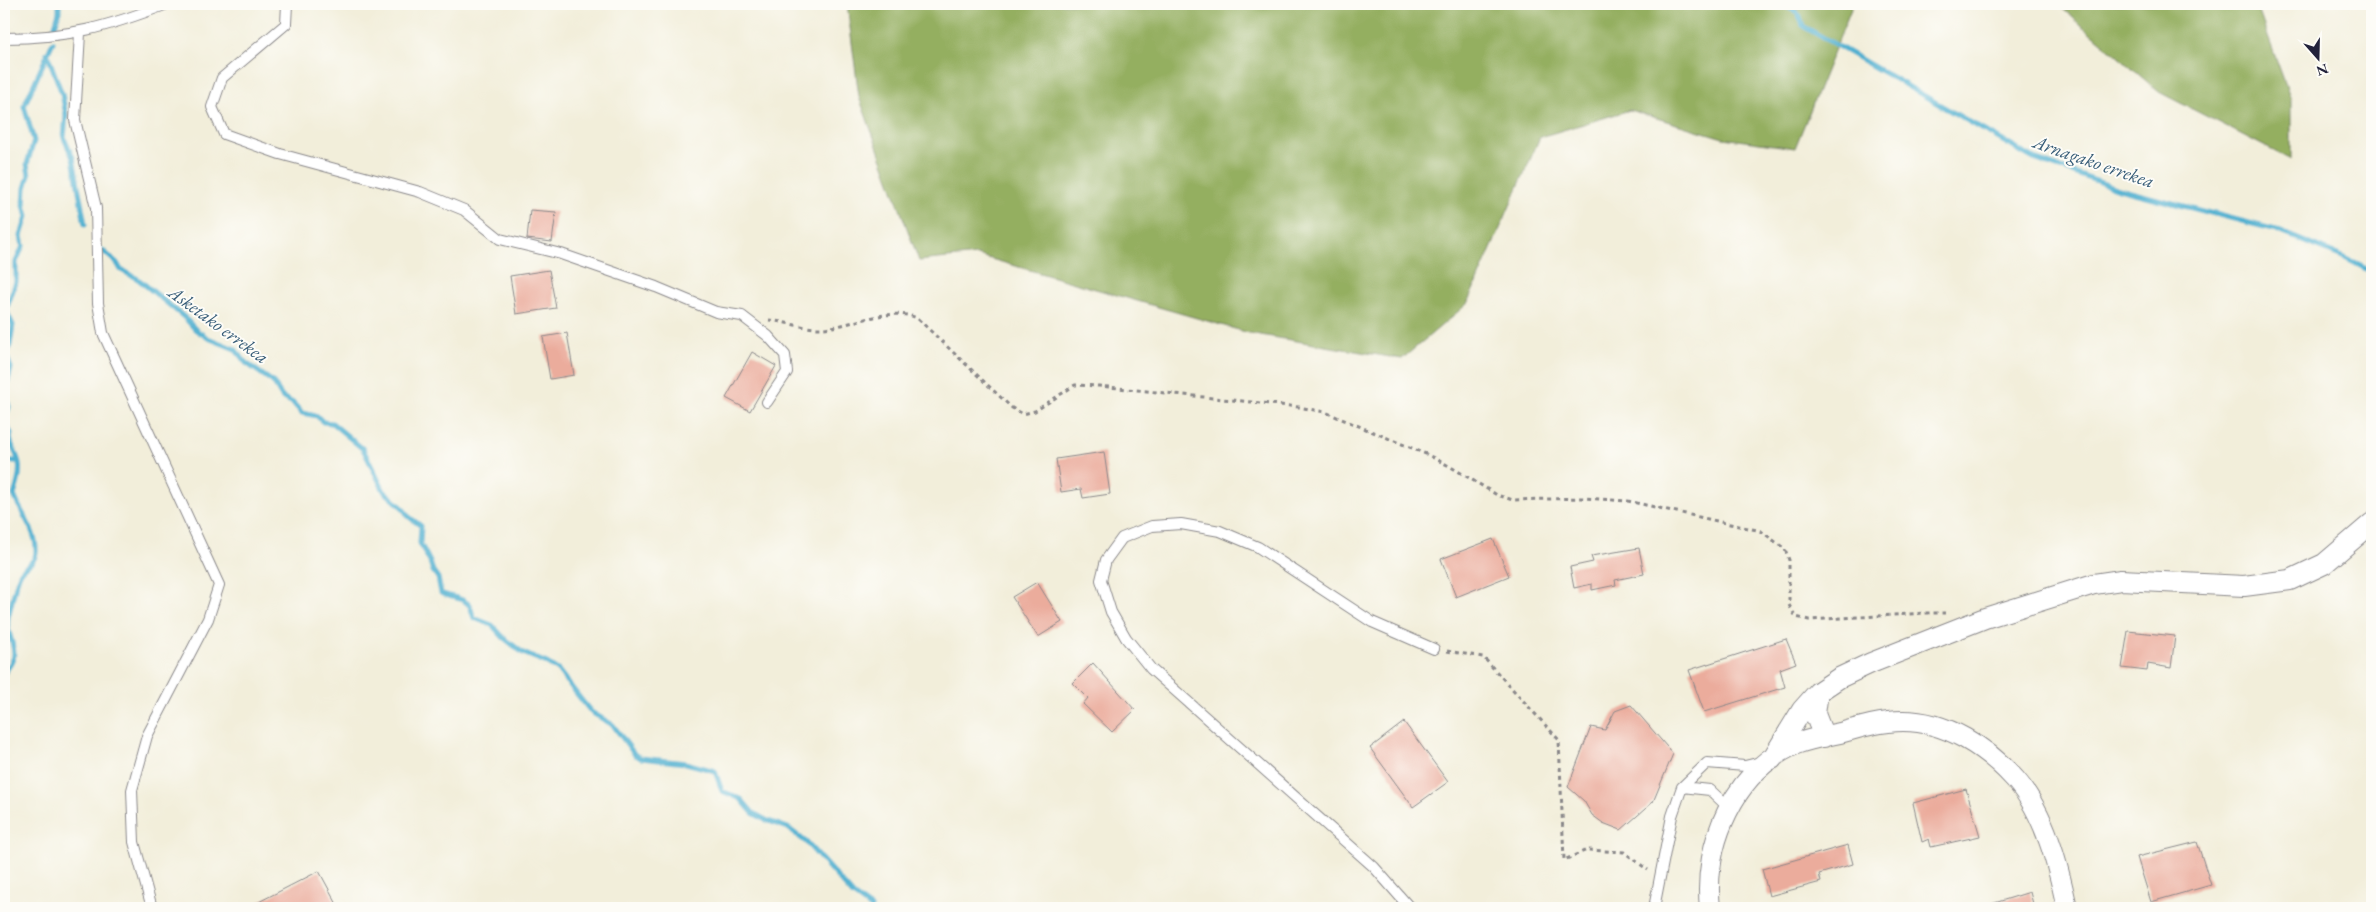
<svg xmlns="http://www.w3.org/2000/svg" width="2376" height="912" font-family="'EB Garamond',serif">
	<style>
		.forest { fill: #94af61; stroke: #5b684e }
		.lines { fill: none; stroke-linecap: round; stroke-linejoin: round }
		.stream { stroke: #51b0d0; stroke-width: 5 }
		.building { fill: #ebac9c }
		.service-casing { stroke: #8a888a; stroke-width: 12 }
		.minor-casing { stroke: #8a888a; stroke-width: 22 }
		.path { stroke: #8a888a; stroke-width: 3; stroke-dasharray: 4 4; stroke-linecap: butt }
		.service { stroke: #fff; stroke-width: 10 }
		.minor { stroke: #fff; stroke-width: 20 }
		.labels { text-anchor: middle; stroke-width: 4; stroke-linejoin: round; paint-order: stroke }
		.water-label { font-size: 19px; font-style: italic; fill: #355b77; stroke: #fdfcf7 }
	</style>
	<rect width="100%" height="100%" fill="#fdfcf7"/>
	<filter id="ink" filterUnits="userSpaceOnUse"><feTurbulence type="fractalNoise" baseFrequency=".02" numOctaves="2"/><feDisplacementMap in="SourceGraphic" scale="10" xChannelSelector="R" yChannelSelector="G"/><feConvolveMatrix kernelMatrix="1 2 1 2 8 2 1 2 1" color-interpolation-filters="sRGB"/></filter>
	<filter id="wash" filterUnits="userSpaceOnUse"><feTurbulence type="fractalNoise" baseFrequency=".0096" numOctaves="4" result="noise"/><feDisplacementMap in="SourceGraphic" scale="20" xChannelSelector="R" yChannelSelector="G"/><feGaussianBlur stdDeviation="1.12" result="paint"/><feColorMatrix in="noise" values="0 0 0 0 0 0 0 0 0 0 0 0 0 0 0 0 0 1.4 0 .05"/><feComposite in="paint" operator="in"/></filter>
	<g filter="url(#wash)">
		<rect width="100%" height="100%" fill="#f2eeda"/>
		<!-- forest -->
		<path class="forest" d="M847,4H1853L1795,148L1723,138L1630,110L1540,137L1467,304L1402,359L1249,333L977,255L919,261L859,97Z
			M2057,4H2256L2291,99V160L2159,92Z"/>
		<g class="lines">
			<!-- stream -->
			<path class="stream" d="M1779,4C1792,9 1800,11 1803,26L2034,159L2119,189L2276,230L2345,258L2372,272
				M55,26L59,12V4
				M47,53L62,94L66,115L64,138L73,158L85,224
				M102,250L117,263L121,270L138,279L185,318L196,330L208,338L235,349L246,363L273,382L282,397L293,403L302,413L317,416L323,422L332,423L363,449L384,491L403,508L408,516L421,526L420,543L430,562L433,571L438,578L441,593C450,598 464,597 470,606C472,610 472,614 474,618L492,625L504,638L523,653L547,663L558,670L591,712L613,725L635,755L641,758L686,763L715,771L722,791L741,799L753,813L766,820L788,828L806,842L853,895L871,908
				M4,461H18
				M4,674C7,668 14,662 14,654C14,640 4,629 9,613C12,603 16,580 21,572C26,565 36,562 36,552C37,531 21,514 14,495C17,486 21,474 19,463C17,452 8,444 11,433L4,422L9,407L5,393L11,368L6,355L10,345L13,325L6,310L16,282V262L23,246L21,236L27,216L24,205L25,188L29,175L27,164L34,141L24,106L53,42"/>
		</g>
		<g id="blocks">
			<!-- building -->
			<path class="building" d="M530,210L556,212L552,242L527,239Z
				M549,270L556,308L516,314L510,276Z
				M567,333L574,375L550,379L543,337Z
				M752,352L776,366L750,411L726,398Z
				M1104,452L1110,494L1083,498L1081,489L1061,492L1056,459Z
				M1493,539L1509,576L1456,597L1441,559Z
				M1639,548L1644,574L1615,580L1616,585L1592,590V584L1574,588L1570,567L1593,562L1591,556Z
				M1037,582L1062,622L1038,637L1012,597Z
				M2128,631L2175,636L2171,668L2148,664L2147,671L2122,668Z
				M1786,639L1796,663L1780,669L1785,687L1704,712L1689,670Z
				M1093,663L1135,710L1112,732L1083,704L1088,698L1073,683Z
				M1631,705L1673,754L1653,802L1621,830L1603,823L1592,815L1584,801L1568,787L1591,727L1605,730L1615,711Z
				M1404,722L1448,782L1413,807L1370,748Z
				M1966,789L1980,836L1931,847L1929,839L1922,842L1913,803Z
				M2197,842L2211,885L2151,902L2137,857Z
				M1848,845L1853,864L1819,874L1821,882L1769,896L1762,869Z
				M319,871L339,908H247Z
				M2030,892L2034,908H1989L1988,905Z"/>
		</g>
	</g>
	<g filter="url(#ink)">
		<use href="#blocks" fill-opacity="0" stroke="#8a888a" stroke-width="1"/>
		<g class="lines">
			<!-- service casing -->
			<g class="service-casing">
				<path id="service" d="M287,4L286,24L222,78L212,107L224,134L280,154L420,192L464,210L500,239L561,254L656,287L716,312L742,316L768,336L785,355L787,372L767,402
					M80,33L75,120L96,208L98,303L103,333L219,585L208,619L147,736L132,790L134,842L152,908
					M4,38C69,38 107,27 167,4
					M1682,787L1710,790L1729,808
					M1410,908L1374,867L1151,669L1126,638L1111,612L1101,580L1106,560L1122,538L1152,526L1181,524L1220,531L1258,547L1372,622L1434,649
					M1654,908L1672,816L1682,787L1707,763L1745,766L1761,762"/>
			</g>
			<!-- minor casing -->
			<g class="minor-casing">
				<path id="minor" d="M1818,692L1815,714L1824,737
					M1772,759L1802,710L1818,692L1839,678L1871,663L1985,618L2094,584L2121,580L2244,586L2290,580L2324,564L2372,523
					M1710,908C1703,844 1734,771 1796,744C1810,739 1826,736 1840,733C1861,727 1882,721 1903,721C1947,721 1987,748 2015,779C2045,813 2058,865 2067,908"/>
			</g>
			<!-- path -->
			<path class="path" d="M769,320C786,322 806,329 823,328C853,326 888,306 917,318L1012,408L1023,414L1035,411L1075,385L1099,386L1299,407L1325,412L1426,454L1451,467L1497,495L1513,500L1583,498L1628,501L1761,531L1785,549L1789,560V605L1796,617L1809,620L1927,613H1945
				M1447,651L1483,657L1559,740L1564,860L1587,850L1624,852L1648,870"/>
			<!-- service -->
			<use href="#service" class="service"/>
			<!-- minor -->
			<use href="#minor" class="minor"/>
		</g>
	</g>
	<g class="labels">
		<!-- water labels -->
		<g class="water-label">
			<text transform="translate(2094 161) rotate(19)" y="7">Arnagako errekea</text>
			<text transform="translate(219 324) rotate(36)" y="7">Asketako errekea</text>
		</g>
	</g>
	<!-- margin -->
	<rect width="2376" height="912" fill="none" stroke="#fdfcf7" stroke-width="20"/>
	<!-- north arrow -->
	<g transform="translate(2318 58) rotate(160)" stroke="#fdfcf7" stroke-width="4" paint-order="stroke">
	<path d="M0-4L9 19L0 12L-9 19Z" fill="#22223b"/>
	<text y="-8" font-size="14" font-weight="bold" text-anchor="middle" fill="#22223b">N</text>
	</g>
</svg>
